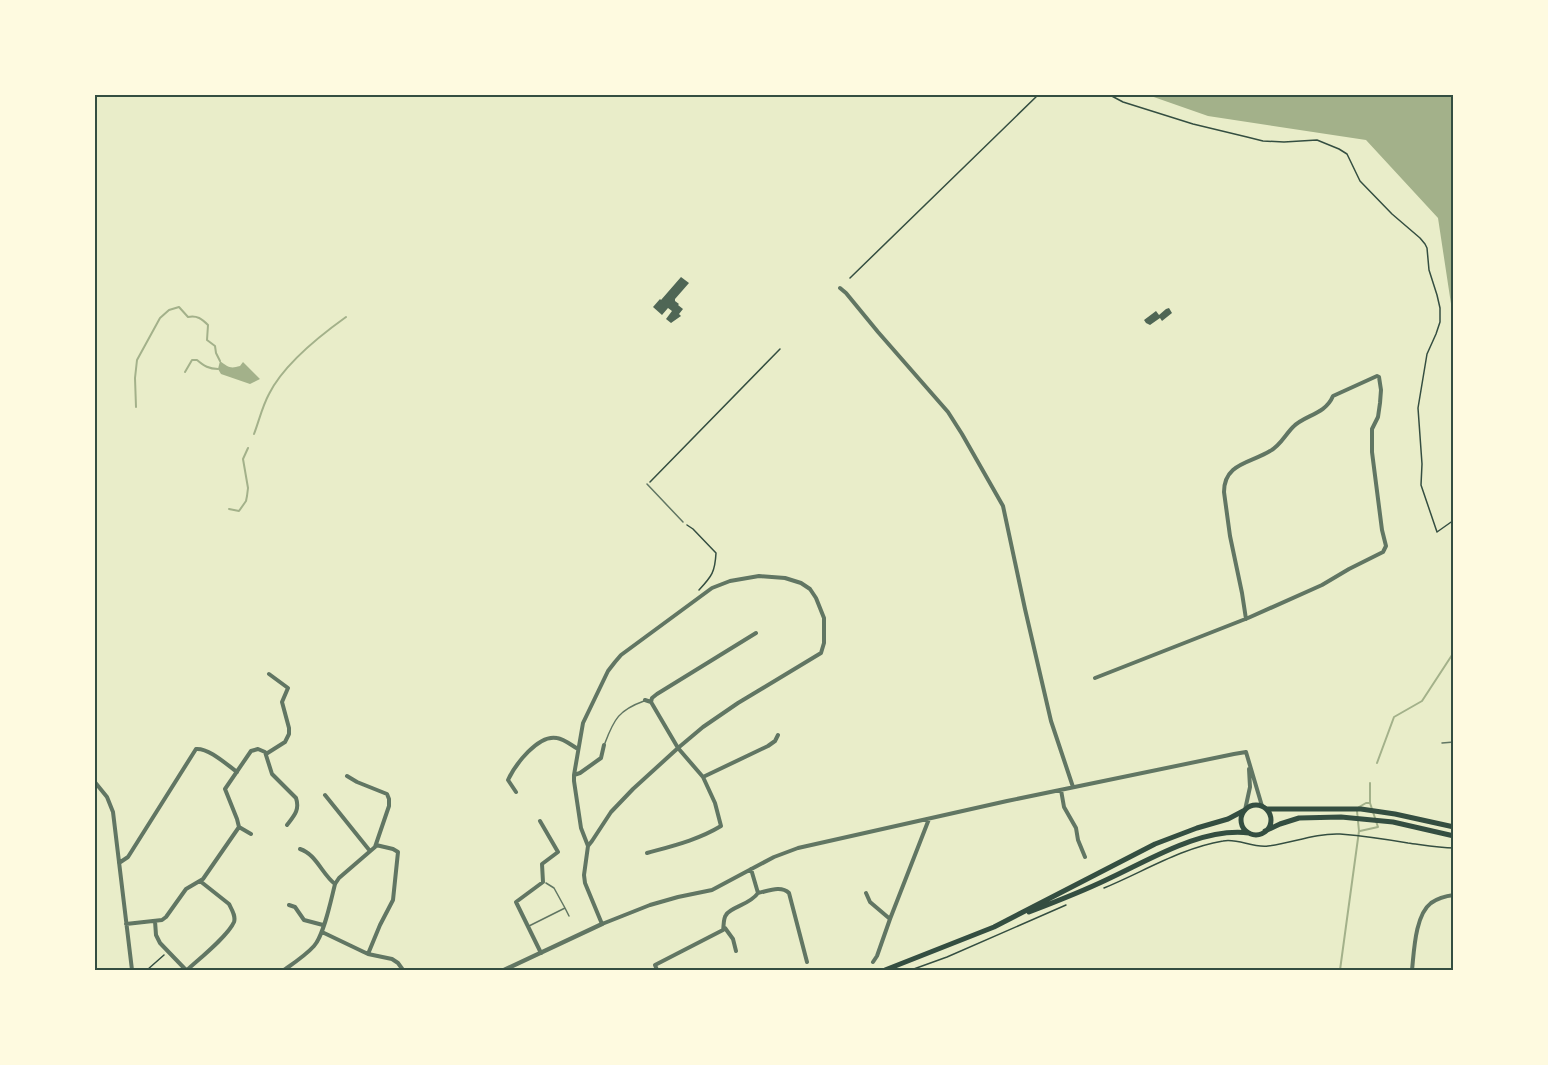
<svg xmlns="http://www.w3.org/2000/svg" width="1548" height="1065" font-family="'Open Sans',sans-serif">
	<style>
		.water { fill: #a3b18a }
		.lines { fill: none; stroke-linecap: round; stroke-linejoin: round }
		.stream { stroke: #a3b18a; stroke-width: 2 }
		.building { fill: #4f6655 }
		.path { stroke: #344e41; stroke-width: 1.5 }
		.service { stroke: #617663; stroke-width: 1.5 }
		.minor { stroke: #617663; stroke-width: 4 }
		.tertiary { stroke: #617663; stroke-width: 4.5 }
		.primary { stroke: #344e41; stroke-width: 5 }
		.neatline { fill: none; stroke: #344e41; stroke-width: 2 }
	</style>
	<rect width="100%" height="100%" fill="#e9edc9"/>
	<!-- water -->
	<path class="water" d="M1148,95H1453V317L1438,218L1366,140L1208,116Z
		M220,361C228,367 230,369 240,366L243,362L260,379L250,384L221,374L218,369Z"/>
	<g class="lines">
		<!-- stream -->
		<path class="stream" d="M185,372L192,360H197C204,366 209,369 218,369
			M136,407L135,378L137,360L160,318L169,310L179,307L188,317C197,315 202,319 208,325L207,340L215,346L216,353L220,361
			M254,434C259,421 262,407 269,394C284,364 318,337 346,317
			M229,509L239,511L246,501L247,496L248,488L243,459L248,448
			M1377,763L1394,717L1422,701L1454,652
			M1359,807L1366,803H1370
			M1360,831L1378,827L1370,803V783
			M1340,970L1359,831L1357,811"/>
	</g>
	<!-- building -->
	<path class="building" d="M681,277L689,283L675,299V301L679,304L678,305L683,309L679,314L681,316L671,323L666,319L672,311L668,308L662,315L653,307L660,299L661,300Z
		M1169,308L1172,313L1162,321L1160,318L1150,325L1146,323L1144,320L1156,311L1159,315L1166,309Z"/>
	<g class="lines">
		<!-- path -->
		<path class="path" d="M1108,94L1123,102L1193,124L1247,137L1263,141L1284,142L1317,140L1339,149L1347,154L1360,181L1392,214L1420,238L1425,244L1427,248L1429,270L1437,295L1440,308V322L1436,334L1427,354L1418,408L1422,464L1421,485L1437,532L1454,520
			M850,278L1039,94
			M650,482L780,349
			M687,525L693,529L716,553C715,572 712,576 699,590
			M1104,888C1143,872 1181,848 1223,841C1238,838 1252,848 1268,846C1292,843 1315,833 1340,834C1363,836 1385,839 1408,843C1423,845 1438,848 1454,848
			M147,970L164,955
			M911,970L947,957L1066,905"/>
		<!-- service -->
		<path class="service" d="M647,484L683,522
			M605,743C614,719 619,710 644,701
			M1442,743L1454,742
			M565,908L569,916
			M529,926L565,908L554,888L546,883"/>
		<!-- minor -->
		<path class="minor" d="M840,288L846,293L878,332L948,412L962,434L1003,506L1025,609L1051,721L1073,787
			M1095,678L1248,618L1322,585L1349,569L1383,552L1386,546L1382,530L1372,452V429L1378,417L1380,403L1381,390L1379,377L1377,376L1333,396C1325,415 1304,415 1293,427C1285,435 1280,446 1270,451C1251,463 1224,463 1224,492L1230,536L1242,593L1246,619
			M645,700L651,702L652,698L657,694L756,633
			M651,702L678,748L703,777
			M266,754L285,742L289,734V728L282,702L288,688L269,674
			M574,775L580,773L601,758L604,745
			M94,781L107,797L113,812L132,970
			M1061,790L1064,807L1076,828L1078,840L1085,857
			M516,792L508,780C515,765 538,734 557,738C564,739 571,745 578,749
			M325,795L370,851
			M1245,810L1250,787L1249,769
			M540,821L558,852L542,864L543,882L516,902L541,953
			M239,827L251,834
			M588,846L592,841L611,812L633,789L678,748L703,727L738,703L821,653L824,643V618L816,598L810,589L801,583L785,578L759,576L730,581L712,588L621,655L615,662L608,671L583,723L574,775V781L581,828L588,846L584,875L585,883L602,924L650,905L678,897L712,890L774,857L798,848L1007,801L1234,754L1246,752L1262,806
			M300,849C316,854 322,874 335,884
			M647,853C672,846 698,840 721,826L715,803L703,777L768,746L775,741L778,735
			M119,863L128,857L196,749C209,748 226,764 237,772
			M758,893C768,891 781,885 789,893L807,962
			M866,893L870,902L890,919
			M289,905L295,907L304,920L323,925
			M155,921L156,935L160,943L186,970
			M126,924L162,920L166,917L186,889L203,879L239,827L237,819L225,789L251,751L258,749L265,752L272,774L296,798C300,810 294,816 287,825
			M725,928L733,939L736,951
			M322,932L368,954L392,959L398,963L403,970
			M368,954L380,925L393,900L398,852L393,849L376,845
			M873,962L877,956L890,919L929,819
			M187,970C199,959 228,936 234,922C236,916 232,910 229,904L200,881
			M284,970C294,963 306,955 314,946C324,935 331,900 335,884L339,878L375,847L389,806V799L387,794L357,782L347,776
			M657,970L655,965L723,930C724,926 723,919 726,915C730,907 750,905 758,893L751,869
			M1412,970C1414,952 1415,915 1431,903C1438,898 1446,896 1454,895"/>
		<!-- tertiary -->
		<path class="tertiary" d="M504,970L602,924"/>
		<!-- primary -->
		<path class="primary" d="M1241 820a15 15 0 1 1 30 0a15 15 0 1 1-30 0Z
			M1267,809H1361L1395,814L1454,827
			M1265,831L1280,824L1299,818L1341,817L1393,822L1454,836
			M1029,912C1055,902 1081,892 1106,880C1148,861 1201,827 1249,833
			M885,970L994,927L1155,844L1197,828L1228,819L1245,810"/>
	</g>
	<!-- border -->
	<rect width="1548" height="1065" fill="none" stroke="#fefae0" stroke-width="192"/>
	<rect x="96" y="96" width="1356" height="873" class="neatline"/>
</svg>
